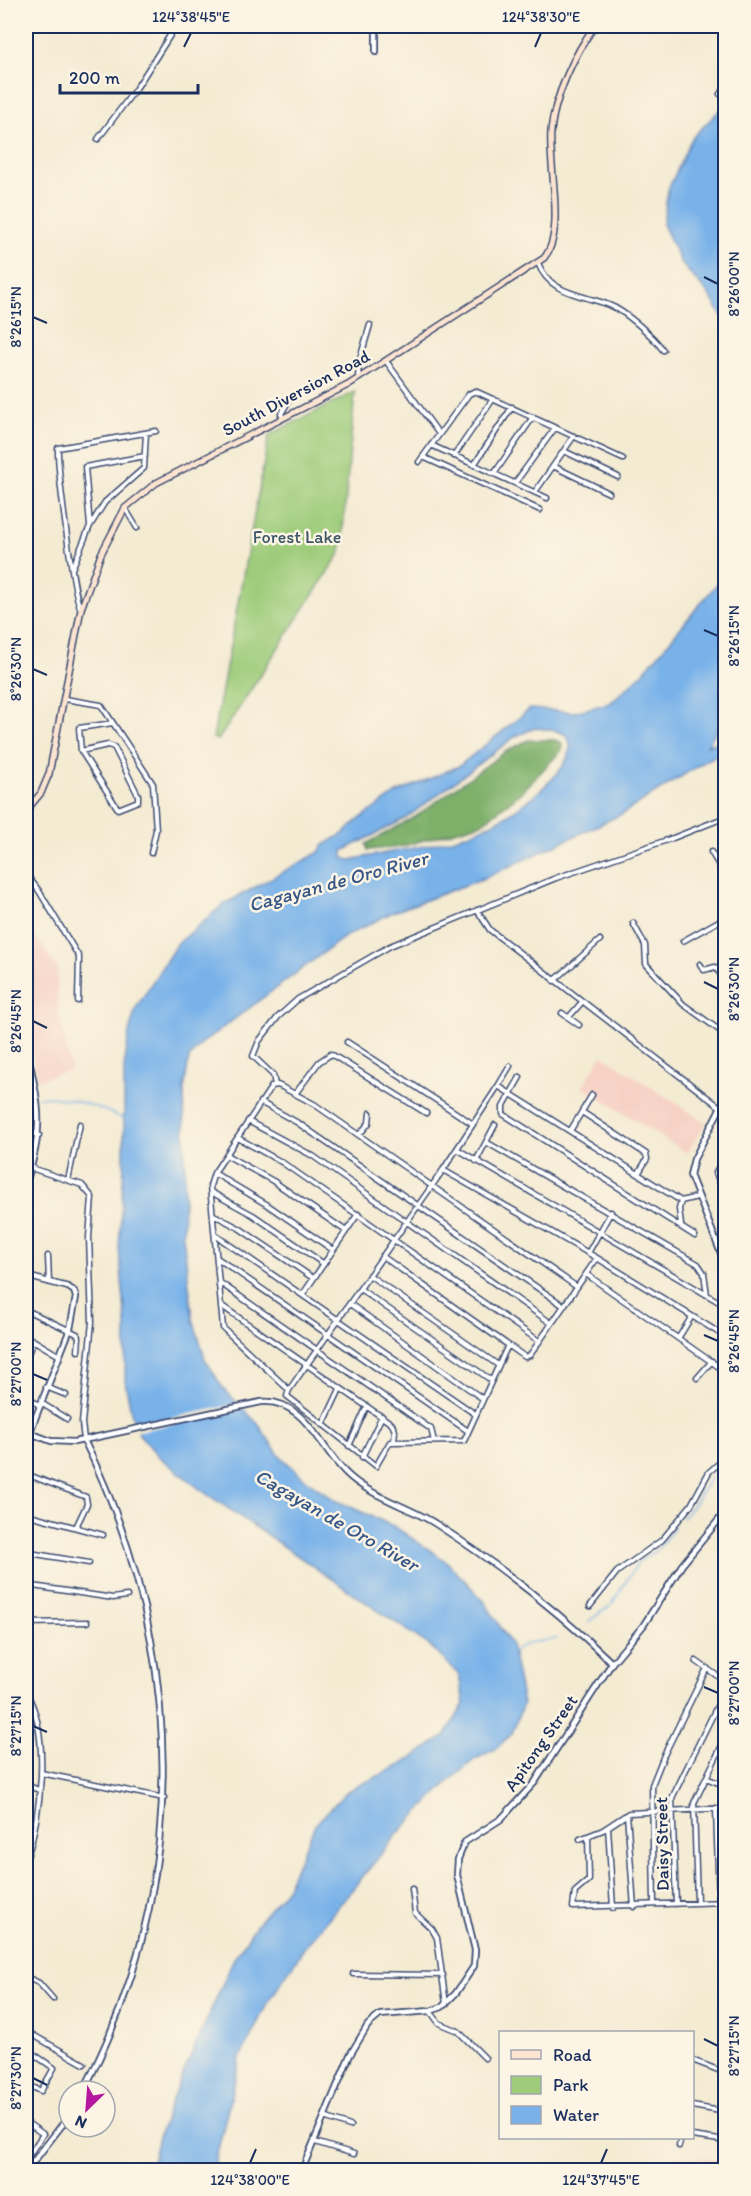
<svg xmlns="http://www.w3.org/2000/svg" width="751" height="2196" font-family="Itim,sans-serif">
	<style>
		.built { fill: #f6d1c5 }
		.green { fill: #9ecc7a; stroke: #5c7e6c; stroke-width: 1.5 }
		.forest { fill: #7eb06a; stroke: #4c7064; stroke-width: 1.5 }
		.water { fill: #79b2e9; stroke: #4a70a4; stroke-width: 1.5; fill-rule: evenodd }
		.pier { fill: #f4ebd3 }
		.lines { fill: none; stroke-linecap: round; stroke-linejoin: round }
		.stream { stroke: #79b2e9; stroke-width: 1.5 }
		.minor-casing { stroke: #3c4b70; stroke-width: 7 }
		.tertiary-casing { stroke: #3c4b70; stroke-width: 8 }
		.secondary-casing { stroke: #3c4b70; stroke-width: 8 }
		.minor { stroke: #fff; stroke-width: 4 }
		.tertiary { stroke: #fff; stroke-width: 4.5 }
		.secondary { stroke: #fde4d1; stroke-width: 5 }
		.ticks { fill: none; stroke: #1b2f5e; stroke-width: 2 }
		.labels { text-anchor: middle; stroke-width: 5; stroke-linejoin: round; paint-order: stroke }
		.street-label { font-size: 18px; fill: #1b2f5e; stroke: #fcf5e5 }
		.park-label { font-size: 18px; fill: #3c5665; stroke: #fcf5e5 }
		.water-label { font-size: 20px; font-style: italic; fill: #375688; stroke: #fcf5e5 }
		.neatline { fill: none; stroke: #1b2f5e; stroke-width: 2 }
		.ticks-label { font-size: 15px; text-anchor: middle; fill: #1b2f5e }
	</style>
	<rect width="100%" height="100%" fill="#fcf5e5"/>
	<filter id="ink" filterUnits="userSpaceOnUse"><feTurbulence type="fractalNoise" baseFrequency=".0167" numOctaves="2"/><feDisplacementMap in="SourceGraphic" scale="12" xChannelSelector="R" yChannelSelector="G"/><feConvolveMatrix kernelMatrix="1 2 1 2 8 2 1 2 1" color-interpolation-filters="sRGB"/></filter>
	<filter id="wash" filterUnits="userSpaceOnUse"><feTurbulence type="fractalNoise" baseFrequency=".008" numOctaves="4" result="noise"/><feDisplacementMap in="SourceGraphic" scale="24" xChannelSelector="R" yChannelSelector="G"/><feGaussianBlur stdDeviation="1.35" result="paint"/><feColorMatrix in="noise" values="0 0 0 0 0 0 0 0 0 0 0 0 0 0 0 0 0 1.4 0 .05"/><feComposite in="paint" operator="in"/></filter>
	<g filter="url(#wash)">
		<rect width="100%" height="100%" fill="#f4ebd3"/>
		<!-- built -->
		<path class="built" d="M26,932L36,937L57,967L58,1012L71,1070L38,1080L26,1030Z
			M602,1055L706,1123L687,1153L582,1087Z
			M673,2155L725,2161V2170H665Z"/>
		<!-- green -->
		<path class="green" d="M355,392L341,552L218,740L213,738L269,435Z"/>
		<!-- forest -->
		<path class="forest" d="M528,740H555L562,743L561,751L521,793L482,823L400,847L368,850L366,844L415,817L505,752Z"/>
		<!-- water -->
		<path class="water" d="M725,105L726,185L721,213L726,232L725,321L710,296L681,263L663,224L668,190L692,138Z
			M725,569V717L707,745L725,741V752L707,760L622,814L487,877L391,913L346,936L201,1044L189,1058L184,1090L185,1167L183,1235L193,1319L205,1359L222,1387L258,1424L279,1455L305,1479L335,1500L395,1527L446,1561L484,1601L511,1644L523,1704L512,1733L497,1748L474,1760L449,1781L401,1830L304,1948L267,2004L240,2058L213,2170H150L158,2137L173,2097L233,1960L259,1921L285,1891L315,1825L347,1791L401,1765L446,1735L464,1704L459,1675L430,1646L201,1490L158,1456L139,1434L131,1412L125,1381L126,1324L119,1247L124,1163V1068L129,1032L136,1008L176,945L224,904L318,853L324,845L346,832L358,820L397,793L459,766L530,709L574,712L610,703L642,674L721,579ZM535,728C550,730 571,729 570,747C569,762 557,775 546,785C486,843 427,844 350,860L343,858V851L406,818L516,736Z"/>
		<!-- pier -->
		<path class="pier" d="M242,1403L247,1408L135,1432L133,1426Z"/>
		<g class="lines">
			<!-- stream -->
			<path class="stream" d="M26,1097H34
				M38,1097C67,1096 100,1107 126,1120
				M682,1518C700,1503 705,1474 726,1464
				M588,1622L611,1605L639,1561L656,1551L675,1527
				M513,1652L528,1643L557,1639"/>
		</g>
	</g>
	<g filter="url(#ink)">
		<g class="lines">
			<!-- minor casing -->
			<g class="minor-casing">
				<path id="minor" d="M715,26L726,37
					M720,94L726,88
					M98,139L137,87L176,26
					M538,263C550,295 582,294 609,305C625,311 653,336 663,350
					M386,361L439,434
					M358,378L359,362L370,325
					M283,418L281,414L288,402
					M431,445L547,498
					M564,451L618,477
					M454,456L493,399
					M423,457L540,510
					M419,462L469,394L475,391L623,459
					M474,465L512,407
					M553,466L609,493
					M494,474L533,417
					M515,483L555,428
					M535,492L574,436
					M125,508L137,528
					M90,526L85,467L145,456
					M72,569L90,526L105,502L144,468L146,433
					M81,609C74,603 57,465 58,448L156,431
					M65,699L101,705L113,723L79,728L81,751L118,809L138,801V795L114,747L108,745L81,751
					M113,723L153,784L156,830L151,853
					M711,852L726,877
					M26,874L39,891L79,957L78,1001
					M477,910L490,930L720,1107
					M633,923L645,945L646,964L683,1004L726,1035
					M683,941L726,917
					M726,942V945
					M700,964L704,970L715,967L726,981
					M554,981L600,940
					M562,1013L579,1025
					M569,1017L582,1002
					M347,1042L473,1124
					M520,1077L503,1107V1114L695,1236
					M275,1085L273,1075L253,1056L259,1041L278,1017L298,999L390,946L556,878L673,838L726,817
					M498,1086L510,1066
					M295,1094L319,1062L331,1054L426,1113
					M260,1102L298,1123L564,1306
					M582,1112L646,1154L647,1159L638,1174
					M248,1121L313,1156L551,1323
					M26,1131L39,1135
					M570,1131L592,1095
					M359,1135L369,1123L370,1113
					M238,1138L283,1163L539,1341
					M486,1142L698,1264L704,1273L707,1295
					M457,1149L726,1306
					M726,1149L716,1173L726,1198
					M226,1155L273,1181L346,1231
					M476,1161L495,1125
					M26,1162L31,1164
					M31,1168L82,1185L92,1197L89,1237L92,1322L82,1423L84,1440
					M443,1170L597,1258L726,1337
					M214,1173L266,1204L333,1250
					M68,1180L80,1124
					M211,1192L253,1215L324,1264
					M681,1201L679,1209L681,1225
					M214,1215L239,1228L313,1278
					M215,1235L475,1414
					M588,1253L611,1212
					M48,1256L49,1282
					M382,1256L525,1357L530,1355L597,1258
					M217,1258L468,1431
					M586,1274L726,1372
					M369,1275L498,1365
					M219,1282L431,1429L434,1441
					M360,1289L491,1380
					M303,1294L358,1214
					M350,1304L483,1399
					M222,1306L392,1424L395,1431L394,1441
					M26,1310L77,1334L79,1337L78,1351
					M26,1336L58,1355
					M679,1337L692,1316
					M508,1345L464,1441L390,1442L376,1466L287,1396L289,1390L443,1170L498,1086L681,1201L697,1197
					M26,1359L33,1341
					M697,1378L712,1361
					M46,1387L66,1395
					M289,1390L223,1328L210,1186L214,1173L272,1086L278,1085L314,1104L577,1287
					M26,1397L39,1405
					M41,1403L67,1419
					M26,1420L33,1424
					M323,1425L340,1389
					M349,1446L367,1406
					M362,1457L382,1416
					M26,1474L86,1497L87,1504L76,1527
					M26,1514L103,1535
					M26,1561L30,1553L89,1563
					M26,1585L113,1598L127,1596
					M590,1606L617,1572L662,1540L691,1505L709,1472L726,1457
					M26,1623L87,1622
					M696,1661L726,1682
					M26,1692C51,1734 41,1815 26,1861
					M41,1773L164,1798
					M706,1778L726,1786
					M26,1785L39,1790
					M716,1808L719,1902
					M627,1814L634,1907
					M608,1827L613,1908
					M588,1836L589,1880L575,1892L573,1907L726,1902
					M580,1839L603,1830L629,1813L726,1808
					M412,1889L415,1913L432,1929L437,1938L446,2004
					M697,1903L694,1803L726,1737
					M654,1904L652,1785L664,1755L707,1668
					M676,1904L672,1798L726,1688
					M353,1974L443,1975
					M26,1977L39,1983L53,1999
					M430,2011L439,2023L458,2031L485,2058
					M26,2031L84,2064
					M26,2049L54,2068L41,2091L26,2084
					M692,2060L726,2073
					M692,2106L726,2112
					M324,2117L350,2126
					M26,2122L43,2134L26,2160
					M692,2136L726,2141
					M315,2142L354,2154
					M679,2146L681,2138"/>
			</g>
			<!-- tertiary casing -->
			<g class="tertiary-casing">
				<path id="tertiary" d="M376,52V26
					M26,1045C38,1104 46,1123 26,1183
					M726,1097L694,1159L690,1175L726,1266
					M26,1276L68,1287L74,1291L76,1297L70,1329L26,1442
					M30,1433L51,1441L74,1442L261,1402C303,1398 320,1447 345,1472C368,1496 408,1506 436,1524C499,1565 558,1611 612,1663
					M83,2091C192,1885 186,1647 84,1440
					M27,2170L69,2116
					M302,2170L350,2055L368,2025L380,2015L430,2011L442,2007L456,1993L474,1966L475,1950L457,1875L458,1859L465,1842L501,1819L535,1782L612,1663L643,1626L682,1565L726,1511"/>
			</g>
			<!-- secondary casing -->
			<g class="secondary-casing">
				<path id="secondary" d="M26,811L41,793L49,774L81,609L101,554L125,508L156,483L348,385L544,258C566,232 548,166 551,131C554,98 575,52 595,26"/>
			</g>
			<!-- minor -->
			<use href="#minor" class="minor"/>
			<!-- tertiary -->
			<use href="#tertiary" class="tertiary"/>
			<!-- secondary -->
			<use href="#secondary" class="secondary"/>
		</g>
	</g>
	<!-- ticks -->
	<path class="ticks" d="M184,47L191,33M535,47L541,33M704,277L718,284M33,317L47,323M704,630L718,636M33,669L47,675M704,982L718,989M33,1021L47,1028M704,1335L718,1341M33,1374L47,1380M704,1687L718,1693M33,1726L47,1732M704,2039L718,2046M33,2078L47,2085M250,2163L256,2149M601,2163L607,2149"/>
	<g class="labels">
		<!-- street labels -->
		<g class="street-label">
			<text transform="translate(296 393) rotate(-28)" y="6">South Diversion Road</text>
			<text transform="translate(541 1743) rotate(-55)" y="6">Apitong Street</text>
			<text transform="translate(662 1844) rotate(-91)" y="6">Daisy Street</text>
		</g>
		<!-- park labels -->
		<g class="park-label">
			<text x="297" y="543">Forest Lake</text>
		</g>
		<!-- water labels -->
		<g class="water-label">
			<text transform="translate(338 881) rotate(-15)" y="7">Cagayan de Oro River</text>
			<text transform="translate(337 1520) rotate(30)" y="7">Cagayan de Oro River</text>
		</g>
	</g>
	<!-- margin -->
	<rect width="751" height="2196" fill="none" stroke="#fcf5e5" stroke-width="66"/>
	<!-- legend -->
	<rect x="499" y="2031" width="195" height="108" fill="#fcf5e5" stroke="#a2a6af" stroke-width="1.5"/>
	<rect x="511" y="2050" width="30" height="9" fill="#fde4d1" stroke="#a2a6af" stroke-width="1.5"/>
	<text x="553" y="2061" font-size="18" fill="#1b2f5e">Road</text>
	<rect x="511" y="2076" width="30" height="18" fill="#9ecc7a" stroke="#a2a6af" stroke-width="1.5"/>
	<text x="553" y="2091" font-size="18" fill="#1b2f5e">Park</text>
	<rect x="511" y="2106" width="30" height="18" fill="#79b2e9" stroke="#a2a6af" stroke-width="1.5"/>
	<text x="553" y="2121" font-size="18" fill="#1b2f5e">Water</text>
	<!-- north arrow -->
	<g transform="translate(87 2109) rotate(205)"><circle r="28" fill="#fcf5e5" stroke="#a2a6af" stroke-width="1.5"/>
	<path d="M0-4.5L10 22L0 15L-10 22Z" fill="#b5179e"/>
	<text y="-9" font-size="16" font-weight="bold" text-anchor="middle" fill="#1b2f5e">N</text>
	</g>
	<!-- scale -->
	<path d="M60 84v9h138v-9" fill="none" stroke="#1b2f5e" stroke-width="3"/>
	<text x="69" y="84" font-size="18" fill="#1b2f5e" stroke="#fcf5e5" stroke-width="4.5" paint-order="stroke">200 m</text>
	<rect x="33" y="33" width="685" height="2130" class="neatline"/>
	<g class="ticks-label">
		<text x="191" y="22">124°38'45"E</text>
		<text x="541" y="22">124°38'30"E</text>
		<text transform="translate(734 284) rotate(-90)" y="5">8°26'00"N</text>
		<text transform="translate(16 317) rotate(-90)" y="5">8°26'15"N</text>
		<text transform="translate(734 636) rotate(-90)" y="5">8°26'15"N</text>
		<text transform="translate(16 669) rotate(-90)" y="5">8°26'30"N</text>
		<text transform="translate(734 989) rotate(-90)" y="5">8°26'30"N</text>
		<text transform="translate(16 1021) rotate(-90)" y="5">8°26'45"N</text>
		<text transform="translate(734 1341) rotate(-90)" y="5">8°26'45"N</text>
		<text transform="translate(16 1374) rotate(-90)" y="5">8°27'00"N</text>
		<text transform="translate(734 1693) rotate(-90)" y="5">8°27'00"N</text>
		<text transform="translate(16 1726) rotate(-90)" y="5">8°27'15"N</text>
		<text transform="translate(734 2046) rotate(-90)" y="5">8°27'15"N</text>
		<text transform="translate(16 2078) rotate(-90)" y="5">8°27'30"N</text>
		<text x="250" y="2185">124°38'00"E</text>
		<text x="601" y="2185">124°37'45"E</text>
	</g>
</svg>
